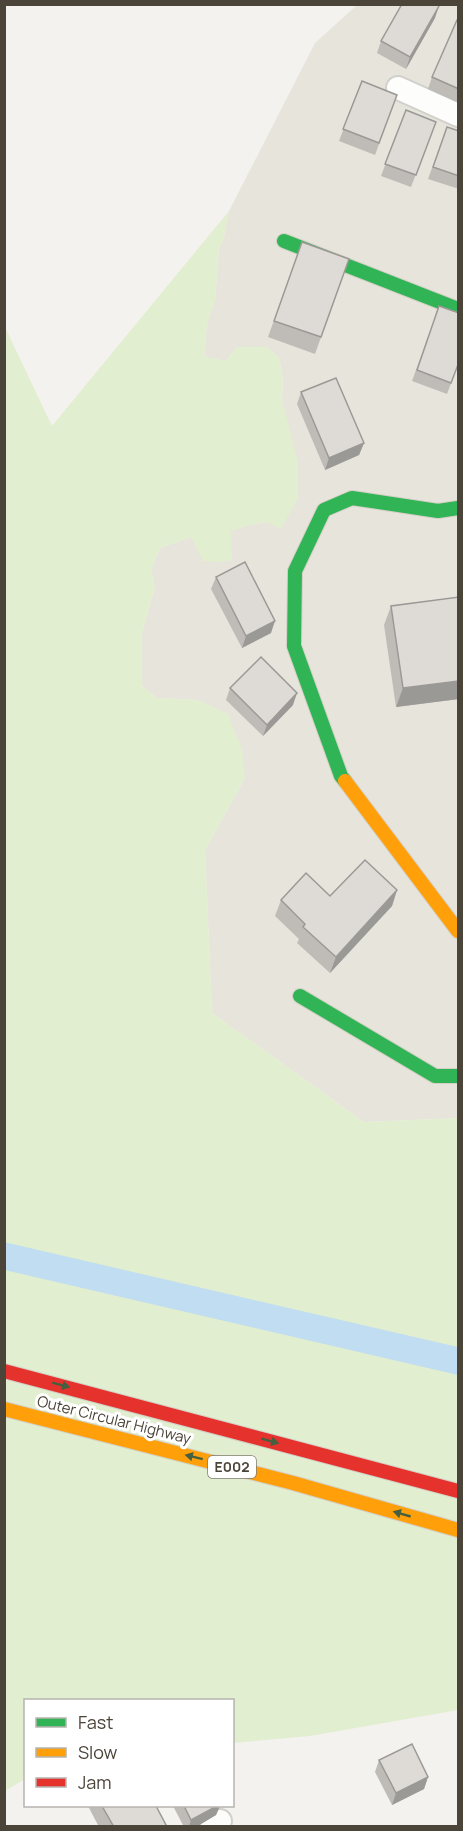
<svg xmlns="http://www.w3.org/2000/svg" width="463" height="1831" font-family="Manrope,sans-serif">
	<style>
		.residential { fill: #e7e4dc }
		.green { fill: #e1eecf }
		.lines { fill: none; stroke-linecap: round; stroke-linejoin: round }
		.canal { stroke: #c0ddf1; stroke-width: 27 }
		.street-casing { stroke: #d2d0cb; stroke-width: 26 }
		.fast-casing { stroke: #d3cfc5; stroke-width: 16 }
		.slow-casing { stroke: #d3cfc5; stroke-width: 16 }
		.jam-casing { stroke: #d3cfc5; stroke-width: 16 }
		.street { stroke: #fdfdfc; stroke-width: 22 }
		.fast { stroke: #30b455; stroke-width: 14 }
		.slow { stroke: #ff9f0a; stroke-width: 14 }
		.jam { stroke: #e5322d; stroke-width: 14 }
		.wall { fill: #bfbcb8 }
		.shaded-wall { fill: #9b9996 }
		.building { fill: #dedbd6; stroke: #9b9996; stroke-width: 1.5 }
		.oneway { fill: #446040 }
		.labels { text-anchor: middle; stroke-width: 6; stroke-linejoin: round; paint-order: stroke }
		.shield { fill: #fff; stroke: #817c74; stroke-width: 1.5 }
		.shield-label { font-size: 14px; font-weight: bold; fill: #4b4439 }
		.street-label { font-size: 15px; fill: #4b4439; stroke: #fff }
	</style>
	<rect width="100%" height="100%" fill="#f4f2ee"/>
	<!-- residential -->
	<path class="residential" d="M357,5H458V1118L364,1122L212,1013L205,850L245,778L198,700L157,698L142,686V632L155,587L151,569L160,548L191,537L231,560L230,531L249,525L266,522L282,399L283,379L279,358L267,347H237L226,361L204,357L207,324L215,300L219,248L224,237L229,211L315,43Z"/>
	<!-- green -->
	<path class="green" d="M229,211L224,237L219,248L215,300L207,324L204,356L226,361L237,347H267L279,358L283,379L282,399L298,463V498L281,529L266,522L249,525L231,531L232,560L222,562L203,561L191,537L160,548L151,569L155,587L142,632V686L157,698L198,700L228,714L242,749L245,778L205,850L212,1013L364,1122L458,1118V1710L310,1736L233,1743L232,1700H26L25,1779L5,1791L4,325L52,426Z"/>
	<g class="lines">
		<!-- canal -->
		<path class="canal" d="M4,1256L458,1361"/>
		<!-- street casing -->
		<g class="street-casing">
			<path id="street" d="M398,88L458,115
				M212,1826L220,1821"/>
		</g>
		<!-- fast casing -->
		<g class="fast-casing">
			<path id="fast" d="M284,241L458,309
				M345,781L341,776L294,646L295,571L324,510L352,498L438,511L458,508
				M300,996L435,1076H458"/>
		</g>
		<!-- slow casing -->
		<g class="slow-casing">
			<path id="slow" d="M345,781L458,931
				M4,1409L293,1483L458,1530"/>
		</g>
		<!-- jam casing -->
		<g class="jam-casing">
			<path id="jam" d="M4,1371L458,1491"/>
		</g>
		<!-- street -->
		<use href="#street" class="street"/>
		<!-- fast -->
		<use href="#fast" class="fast"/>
		<!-- slow -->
		<use href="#slow" class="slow"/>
		<!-- jam -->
		<use href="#jam" class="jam"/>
	</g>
	<!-- wall -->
	<path class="wall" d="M435,18L406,69L377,53L381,41Z
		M459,21V103L428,89L432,77Z
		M362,81L397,95L375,155L339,141Z
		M406,110L436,122L411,187L381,176Z
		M447,127L459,131V189L428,179Z
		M302,242L349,259L315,354L268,337Z
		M439,306L459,362L447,394L412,381Z
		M301,392L364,443L359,455L325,470L297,404Z
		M216,577L271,633L242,648L211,589Z
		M459,597V699L396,707L384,625L391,606Z
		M230,688L293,705L263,736L226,700Z
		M397,890L392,906L330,973L297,943L299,939L275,916L281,900Z
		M379,1760L428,1777L424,1789L392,1805L375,1772Z
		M88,1806H156L166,1825L165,1827H99Z
		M173,1806H220L216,1815L196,1827H184Z"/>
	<!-- shaded-wall -->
	<path class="shaded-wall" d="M439,6L435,18L406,69L410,57Z
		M364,443L359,455L325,470L329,458Z
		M275,621L271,633L242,648L246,636Z
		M459,681V699L396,707L403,688Z
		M297,693L293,705L263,736L267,725Z
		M397,890L392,906L330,973L336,957Z
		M428,1777L424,1789L392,1805L396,1793Z
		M217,1806H220L216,1815L196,1827H189L191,1820Z"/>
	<!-- building -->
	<path class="building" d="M402,4H436L439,6L410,57L381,41Z
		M457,20L459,21V89L432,77Z
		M362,81L397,95L379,143L343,129Z
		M406,110L436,122L416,175L385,164Z
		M447,127L459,131V176L433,167Z
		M302,242L349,259L321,337L274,321Z
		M439,306L459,313V362L451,383L417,370Z
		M336,378L364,443L329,458L301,392Z
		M245,562L275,621L246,636L216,577Z
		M459,597V681L403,688L391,606Z
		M261,657L297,693L267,725L230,688Z
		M365,860L397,890L336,957L303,927L305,924L281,900L306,873L330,896Z
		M412,1744L428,1777L396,1793L379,1760Z
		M102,1806H156L166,1825L162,1827H114Z
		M184,1806H217L191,1820Z"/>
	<!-- one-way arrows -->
	<defs><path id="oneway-solid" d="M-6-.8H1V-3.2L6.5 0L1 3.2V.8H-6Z" transform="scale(1.5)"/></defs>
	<g class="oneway">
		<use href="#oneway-solid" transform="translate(61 1385) rotate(15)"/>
		<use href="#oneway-solid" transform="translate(270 1441) rotate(15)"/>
		<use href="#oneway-solid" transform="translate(194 1457) rotate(-166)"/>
		<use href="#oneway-solid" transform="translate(402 1514) rotate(-164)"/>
	</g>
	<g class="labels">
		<!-- shield labels -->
		<rect class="shield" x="208" y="1456" width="48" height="22" rx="4.5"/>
		<g class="shield-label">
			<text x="232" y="1472">E002</text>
		</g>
		<!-- street labels -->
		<g class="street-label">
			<text transform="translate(114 1420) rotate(14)" y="5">Outer Circular Highway</text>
		</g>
	</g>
	<!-- border -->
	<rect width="463" height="1831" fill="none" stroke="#4b4439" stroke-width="12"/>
	<!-- legend -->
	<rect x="24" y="1699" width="210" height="108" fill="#ffffff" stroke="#b7b4b0" stroke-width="1.5"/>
	<rect x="36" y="1718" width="30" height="9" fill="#30b455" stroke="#b7b4b0" stroke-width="1.5"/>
	<text x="78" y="1729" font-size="18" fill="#4b4439">Fast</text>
	<rect x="36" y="1748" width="30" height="9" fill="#ff9f0a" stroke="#b7b4b0" stroke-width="1.5"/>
	<text x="78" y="1759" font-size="18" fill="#4b4439">Slow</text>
	<rect x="36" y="1778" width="30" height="9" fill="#e5322d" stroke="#b7b4b0" stroke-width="1.5"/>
	<text x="78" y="1789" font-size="18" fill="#4b4439">Jam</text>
</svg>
